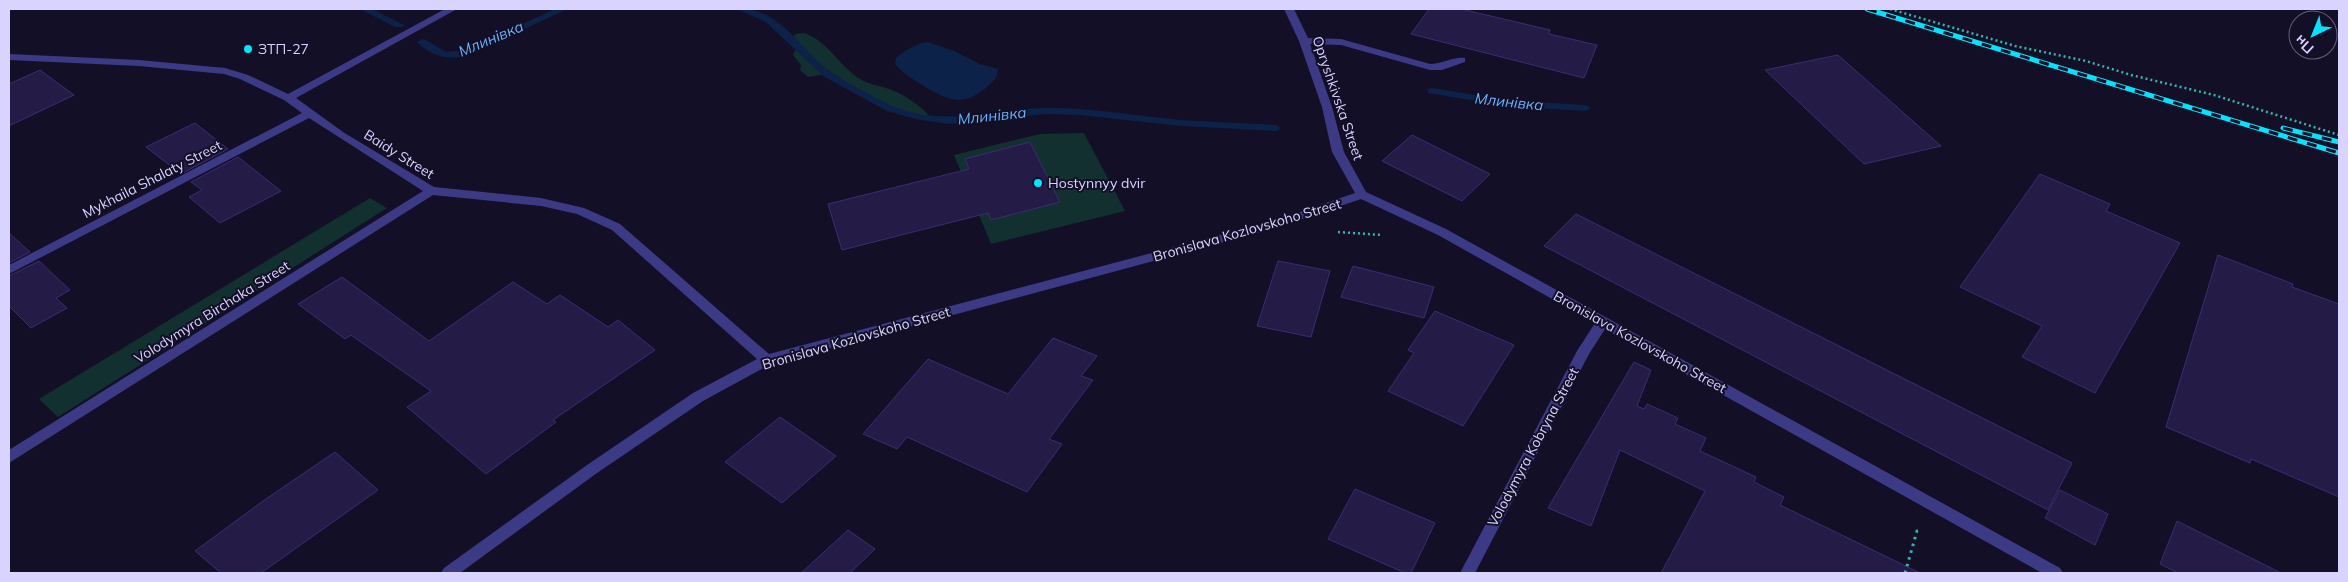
<svg xmlns="http://www.w3.org/2000/svg" width="2348" height="582" font-family="Mulish,sans-serif">
	<style>
		.green { fill: #12302f }
		.water { fill: #0c2248 }
		.lines { fill: none; stroke-linecap: round; stroke-linejoin: round }
		.stream { fill: #0c2248; fill-rule: evenodd }
		.building { fill: #241b47; stroke: #3b2d73 }
		.path-far1 { stroke: #2fb8b0; stroke-width: 2.5; stroke-dasharray: 2 3; stroke-linecap: butt }
		.path { stroke: #2fb8b0; stroke-width: 3; stroke-dasharray: 2.5 4.5; stroke-linecap: butt }
		.minor { fill: #3d3a85; fill-rule: evenodd }
		.rail-casing { stroke: #00e5ff; stroke-width: 5 }
		.rail { stroke: #130f26; stroke-width: 3; stroke-dasharray: 10; stroke-linecap: butt }
		.poi-dot { fill: #00e5ff; stroke: #130f26; stroke-width: 2 }
		.labels { text-anchor: middle; stroke-width: 4; stroke-linejoin: round; paint-order: stroke }
		.poi-label { font-size: 14px; fill: #d9d4ff; stroke: #130f26; text-anchor: start }
		.street-label { font-size: 14px; fill: #d9d4ff; stroke: #130f26 }
		.water-label { font-size: 15px; font-style: italic; fill: #62b6ff; stroke: #130f26 }
	</style>
	<rect width="100%" height="100%" fill="#130f26"/>
	<!-- green -->
	<path class="green" d="M804,33C828,41 839,66 860,79C870,85 878,85 889,89C904,94 923,107 932,119L891,109L827,74L808,77L800,70L801,65L793,55L797,46L790,39L796,34Z
		M1084,133L1125,211L991,244L954,155L1040,134Z
		M370,198L387,208L58,417L39,399Z"/>
	<!-- water -->
	<path class="water" d="M928,42L954,51L980,64L998,69C998,78 993,82 986,88C960,109 945,99 919,83C910,77 901,72 895,64L896,58C906,50 916,43 928,42Z"/>
	<g class="lines">
		<!-- stream -->
		<path class="stream" d="M360,9H372L404,25L403,27H395Z
			M555,9H567L468,56C449,60 431,57 417,42L422,39L426,40L446,52L465,50Z
			M737,9C780,6 800,51 831,72C846,82 878,100 895,107C947,128 996,107 1049,108C1093,108 1137,116 1181,120C1213,122 1244,123 1276,125L1281,128L1276,131L1181,126L1080,115L1046,114L949,124L920,120L887,111L823,76L766,22Z
			M1432,88L1506,100L1586,105L1591,108L1586,111L1506,106L1428,93V89Z"/>
	</g>
	<!-- building -->
	<path class="building" d="M1429,9H1461L1550,30L1549,34L1597,45L1584,78L1411,34Z
		M1838,55L1941,146L1864,164L1765,70Z
		M40,70L74,95L9,126V84Z
		M195,123L228,149L181,174L146,147Z
		M1412,135L1490,174L1462,201L1382,161Z
		M1030,142L1060,202L991,220L988,213L842,250L828,204L969,169L965,159Z
		M238,157L281,191L220,223L189,197L202,190L191,182Z
		M2040,174L2110,204L2106,211L2180,243L2095,393L2022,357L2042,326L1960,287Z
		M1576,214L2072,463L2048,510L1544,246Z
		M9,233L30,252L9,263Z
		M2218,255L2293,284L2292,287L2339,304V497L2251,459L2250,463L2166,427Z
		M39,261L70,290L56,298L67,308L31,328L9,306V276Z
		M1278,261L1330,271L1311,337L1257,326Z
		M1353,266L1434,287L1424,318L1341,297Z
		M342,277L429,341L513,282L547,304L560,295L608,327L618,320L655,350L553,420L556,422L486,474L407,407L431,391L351,335L345,339L298,304Z
		M1435,311L1514,345L1463,426L1388,391L1414,353L1408,350Z
		M1053,338L1097,356L1081,376L1093,380L1049,439L1062,444L1027,492L907,437L897,449L863,434L928,359L1008,394Z
		M1634,362L1651,370L1637,406L1644,409L1647,404L1678,418L1675,424L1706,438L1700,451L1756,477L1754,482L1784,497L1780,505L1920,573H1661L1705,491L1620,450L1591,526L1548,508Z
		M780,417L836,456L782,503L725,462Z
		M335,452L378,490L261,573H221L195,551L263,501Z
		M1355,489L1435,523L1411,573H1405L1328,539Z
		M2060,490L2108,514L2095,545L2045,518Z
		M2177,521L2281,573H2178L2160,564Z
		M848,530L875,549L850,573H801Z"/>
	<g class="lines">
		<!-- path-far1 -->
		<path class="path-far1" d="M1890,9L2015,46L2086,61L2131,75L2214,95L2339,135
			M1338,232L1382,235"/>
		<!-- path -->
		<path class="path" d="M1905,573L1917,531L1920,532"/>
		<!-- minor -->
		<path class="minor" d="M445,9H457L296,98L343,132L434,187L541,198L584,208L620,224L769,354L1273,221L1355,193L1332,152L1322,107L1299,41L1284,9H1294L1308,38L1341,39L1430,64C1442,64 1454,56 1465,58V62L1442,70H1430L1341,45L1310,44L1332,107L1344,152L1366,192L1446,229L2060,568L2063,573H2042L1605,329L1589,354L1475,573H1460L1577,351L1595,323L1438,235L1361,199L1276,228L771,364L703,401L597,473L460,573H441L444,568L587,465L693,393L757,359L612,230L577,214L541,206L433,195L9,463V450L423,191L309,118L9,274V265L302,113L284,100L240,79L224,74L139,66L9,60V54L139,60L225,68L248,75L288,94Z"/>
		<!-- rail casing -->
		<g class="rail-casing">
			<path id="rail" d="M1867,9L2339,153
				M2283,128L2339,142"/>
		</g>
		<!-- rail -->
		<use href="#rail" class="rail"/>
	</g>
	<!-- markers -->
	<g class="poi-dot">
		<circle cx="248" cy="49" r="5"/>
		<circle cx="1038" cy="183" r="5"/>
	</g>
	<g class="labels">
		<!-- poi labels -->
		<g class="poi-label">
			<text x="258" y="54">ЗТП-27</text>
			<text x="1048" y="188">Hostynnyy dvir</text>
		</g>
		<!-- street labels -->
		<g class="street-label">
			<text transform="translate(1338 98) rotate(71)" y="5">Opryshkivska Street</text>
			<text transform="translate(399 154) rotate(32)" y="5">Baidy Street</text>
			<text transform="translate(152 179) rotate(-27)" y="5">Mykhaila Shalaty Street</text>
			<text transform="translate(1247 230) rotate(-16)" y="5">Bronislava Kozlovskoho Street</text>
			<text transform="translate(212 312) rotate(-32)" y="5">Volodymyra Birchaka Street</text>
			<text transform="translate(856 338) rotate(-16)" y="5">Bronislava Kozlovskoho Street</text>
			<text transform="translate(1640 342) rotate(29)" y="5">Bronislava Kozlovskoho Street</text>
			<text transform="translate(1533 447) rotate(-62)" y="5">Volodymyra Kobryna Street</text>
		</g>
		<!-- water labels -->
		<g class="water-label">
			<text transform="translate(491 39) rotate(-23)" y="5">Млинівка</text>
			<text transform="translate(1509 102) rotate(6)" y="5">Млинівка</text>
			<text transform="translate(992 116) rotate(-6)" y="5">Млинівка</text>
		</g>
	</g>
	<!-- border -->
	<rect width="2348" height="582" fill="none" stroke="#d9d4ff" stroke-width="20"/>
	<!-- north arrow -->
	<g transform="translate(2313 35) rotate(223)"><circle r="24" fill="#130f26" stroke="#625e7d"/>
	<path d="M0-4L9 19L0 12L-9 19Z" fill="#00e5ff"/>
	<text y="-8" font-size="14" font-weight="bold" text-anchor="middle" fill="#d9d4ff">Пн</text>
	</g>
</svg>
